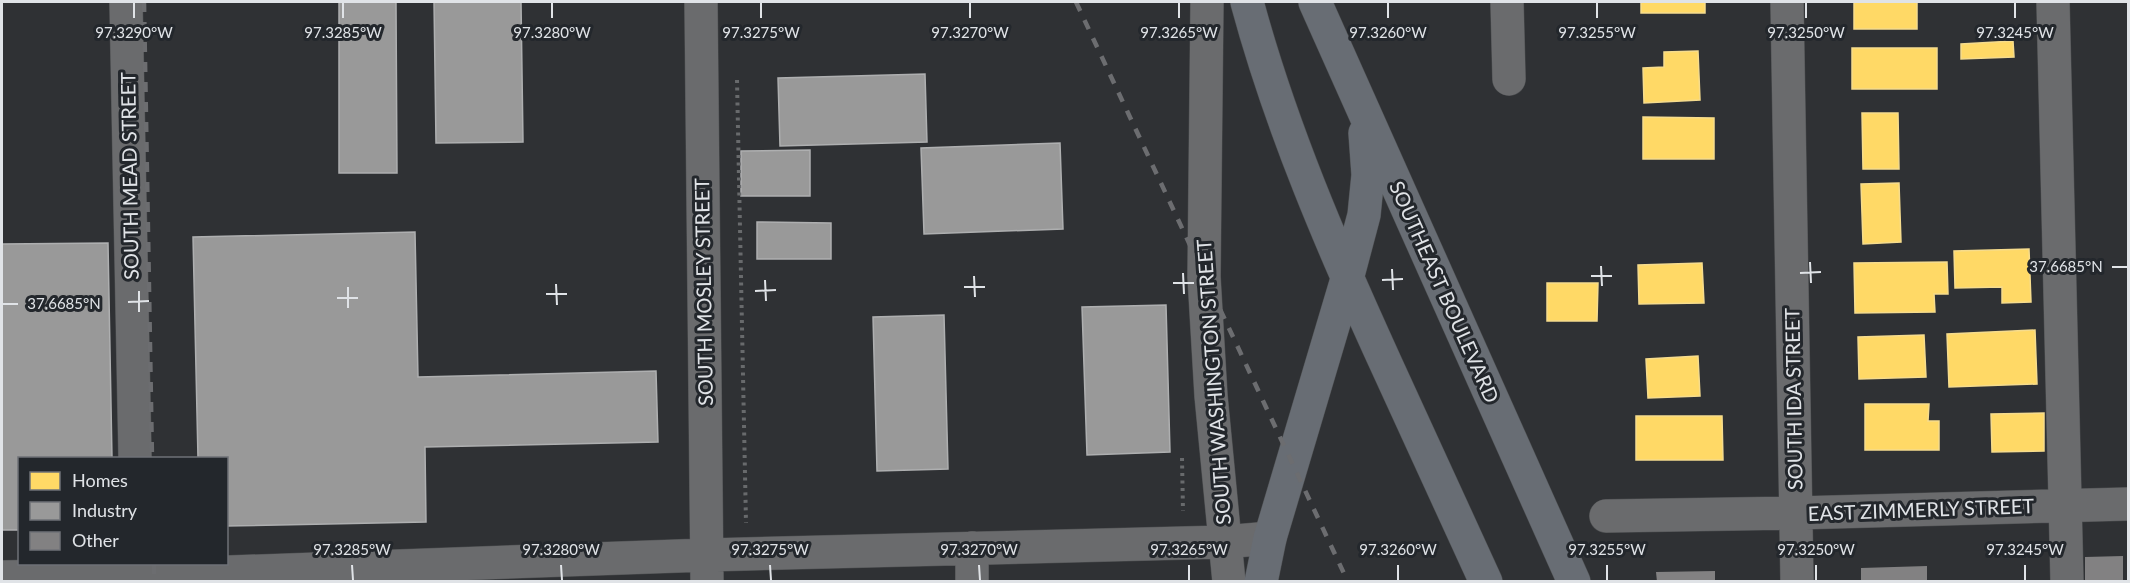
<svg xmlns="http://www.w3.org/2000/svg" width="2130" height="583" font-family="Lato,sans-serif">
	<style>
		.homes { fill: #ffd966; stroke: #f6dc8d; stroke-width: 1.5 }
		.industry { fill: #999; stroke: #aeafb0; stroke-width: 1.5 }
		.building { fill: #828182 }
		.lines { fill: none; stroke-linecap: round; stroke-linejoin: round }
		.minor-casing { stroke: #4c4e50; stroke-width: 34 }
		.major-casing { stroke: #4c4e50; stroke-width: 34 }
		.path { stroke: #686a6c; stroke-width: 4; stroke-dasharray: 3 4.5; stroke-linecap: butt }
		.minor { stroke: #6a6b6d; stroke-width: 33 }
		.major { stroke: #686d74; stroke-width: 33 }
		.rail { stroke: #6c6d70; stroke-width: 4.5; stroke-dasharray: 10 10; stroke-linecap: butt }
		.ticks { fill: none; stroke: #e0e3e7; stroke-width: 2 }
		.labels { text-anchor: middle; stroke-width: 6; stroke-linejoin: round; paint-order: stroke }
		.street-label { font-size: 20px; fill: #e0e3e7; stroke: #23272c }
		.ticks-label { font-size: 15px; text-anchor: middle; fill: #e0e3e7; stroke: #23272c; stroke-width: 6; stroke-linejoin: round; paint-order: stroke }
	</style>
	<rect width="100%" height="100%" fill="#2f3134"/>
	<!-- homes -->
	<path class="homes" d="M1641,2H1705V13H1641Z
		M1854,2H1917V29H1854Z
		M2013,41L2014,57L1961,59V44Z
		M1852,48H1937V89H1852Z
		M1698,51L1700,100L1644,103L1643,68L1664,67V52Z
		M1862,113H1898L1899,169H1863Z
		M1643,117L1714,118V159H1643Z
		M1899,183L1901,242L1863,244L1861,184Z
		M2029,249L2031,302L2002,303V287L1955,288L1954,251Z
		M1947,262L1948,294H1934L1935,312L1855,313L1854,263Z
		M1702,263L1704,303L1639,304L1638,265Z
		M1547,283H1598L1597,321H1547Z
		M2035,330L2037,384L1949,387L1947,334Z
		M1924,335L1926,377L1859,379L1858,337Z
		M1698,356L1700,396L1648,398L1646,359Z
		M1865,404H1929L1928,421H1939V450H1865Z
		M2044,413V451L1992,452L1991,414Z
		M1636,416H1722L1723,460H1636Z"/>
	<!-- industry -->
	<path class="industry" d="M339,2H396L397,173H339Z
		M434,2H521L523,142L436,143Z
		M925,74L927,142L780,146L778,78Z
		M1060,143L1063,229L924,234L921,148Z
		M810,150V196H741V151Z
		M757,222L831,223V259H757Z
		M415,232L418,377L656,371L658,442L425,447L426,522L226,526V458H198L193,237Z
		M108,243L112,458H20V530H2V244Z
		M1166,305L1170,452L1087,455L1082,307Z
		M944,315L948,469L877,471L873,317Z"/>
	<!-- building -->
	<path class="building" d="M2123,556V582H2085V557Z
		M1927,566V582H1861V568Z
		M1715,571V582H1657L1656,572Z"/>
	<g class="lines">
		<!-- minor casing -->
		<g class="minor-casing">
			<path id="minor" d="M126,2L135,458
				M701,2L707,582
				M1207,2L1204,277L1211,396L1229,582
				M1507,2L1509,79
				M1787,2L1797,582
				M2053,2L2067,582
				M1606,516L1796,513L2128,504
				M972,548V582
				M2,577L174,574L707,555L1224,542L1270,538"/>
		</g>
		<!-- major casing -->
		<g class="major-casing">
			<path id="major" d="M1247,2C1281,128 1333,248 1387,366C1420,438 1453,510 1486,582
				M1315,2L1574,582
				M1261,582L1270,538L1347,279L1364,215L1368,175L1365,133"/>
		</g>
		<!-- path -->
		<path class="path" d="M737,80L746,523
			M1182,458L1183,511"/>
		<!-- minor -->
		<use href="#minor" class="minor"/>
		<!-- major -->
		<use href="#major" class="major"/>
		<!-- rail -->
		<path class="rail" d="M144,2L152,458
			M1076,2L1348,582
			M154,564V582"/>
	</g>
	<!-- ticks -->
	<path class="ticks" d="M134,3V18M343,3V18M552,3V18M761,3V18M970,3V18M1179,3V18M1388,3V18M1597,3V18M1806,3V18M2015,3V18M1810,262L1811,283M1601,266L1602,286M2112,267H2127M1392,269L1393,290M1183,273L1184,294M1800,273L1821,272M974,276L975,297M1591,276H1612M765,280L766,301M1382,280L1403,279M1173,283H1194M556,284L557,305M348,287V308M964,287H985M139,291V312M755,291L776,290M546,294H567M337,298H358M128,302L149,301M3,304H18M352,565L353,580M561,565L562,580M770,565L771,580M979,565L980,580M1189,565V580M1398,565V580M1607,565V580M1816,565V580M2025,565V580"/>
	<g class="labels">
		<!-- street labels -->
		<g class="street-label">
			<text transform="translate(130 176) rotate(-91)" y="7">SOUTH MEAD STREET</text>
			<text transform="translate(704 292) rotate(-91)" y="7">SOUTH MOSLEY STREET</text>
			<text transform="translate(1444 292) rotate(66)" y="7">SOUTHEAST BOULEVARD</text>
			<text transform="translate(1214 382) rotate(-94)" y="7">SOUTH WASHINGTON STREET</text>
			<text transform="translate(1794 399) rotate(-91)" y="7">SOUTH IDA STREET</text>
			<text transform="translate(1921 510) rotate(-2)" y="7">EAST ZIMMERLY STREET</text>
		</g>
	</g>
	<g class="ticks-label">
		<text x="134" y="38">97.3290°W</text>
		<text x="343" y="38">97.3285°W</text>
		<text x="552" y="38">97.3280°W</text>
		<text x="761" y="38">97.3275°W</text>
		<text x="970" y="38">97.3270°W</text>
		<text x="1179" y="38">97.3265°W</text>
		<text x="1388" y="38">97.3260°W</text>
		<text x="1597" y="38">97.3255°W</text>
		<text x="1806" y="38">97.3250°W</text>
		<text x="2015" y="38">97.3245°W</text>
		<text x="2066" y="272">37.6685°N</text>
		<text x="64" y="309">37.6685°N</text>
		<text x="352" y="555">97.3285°W</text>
		<text x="561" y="555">97.3280°W</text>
		<text x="770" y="555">97.3275°W</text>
		<text x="979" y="555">97.3270°W</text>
		<text x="1189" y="555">97.3265°W</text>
		<text x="1398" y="555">97.3260°W</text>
		<text x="1607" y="555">97.3255°W</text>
		<text x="1816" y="555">97.3250°W</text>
		<text x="2025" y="555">97.3245°W</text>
	</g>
	<!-- border -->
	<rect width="2130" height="583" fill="none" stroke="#e0e3e7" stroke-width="6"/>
	<!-- legend -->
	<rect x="18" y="457" width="210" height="108" fill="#23272c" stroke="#6f7277" stroke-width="1.5"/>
	<rect x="30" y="472" width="30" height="18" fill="#ffd966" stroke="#6f7277" stroke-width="1.5"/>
	<text x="72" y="487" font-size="18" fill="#e0e3e7">Homes</text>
	<rect x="30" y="502" width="30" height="18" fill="#999999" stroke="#6f7277" stroke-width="1.5"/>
	<text x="72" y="517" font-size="18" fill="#e0e3e7">Industry</text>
	<rect x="30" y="532" width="30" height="18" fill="#828182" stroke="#6f7277" stroke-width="1.5"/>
	<text x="72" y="547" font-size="18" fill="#e0e3e7">Other</text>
</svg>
